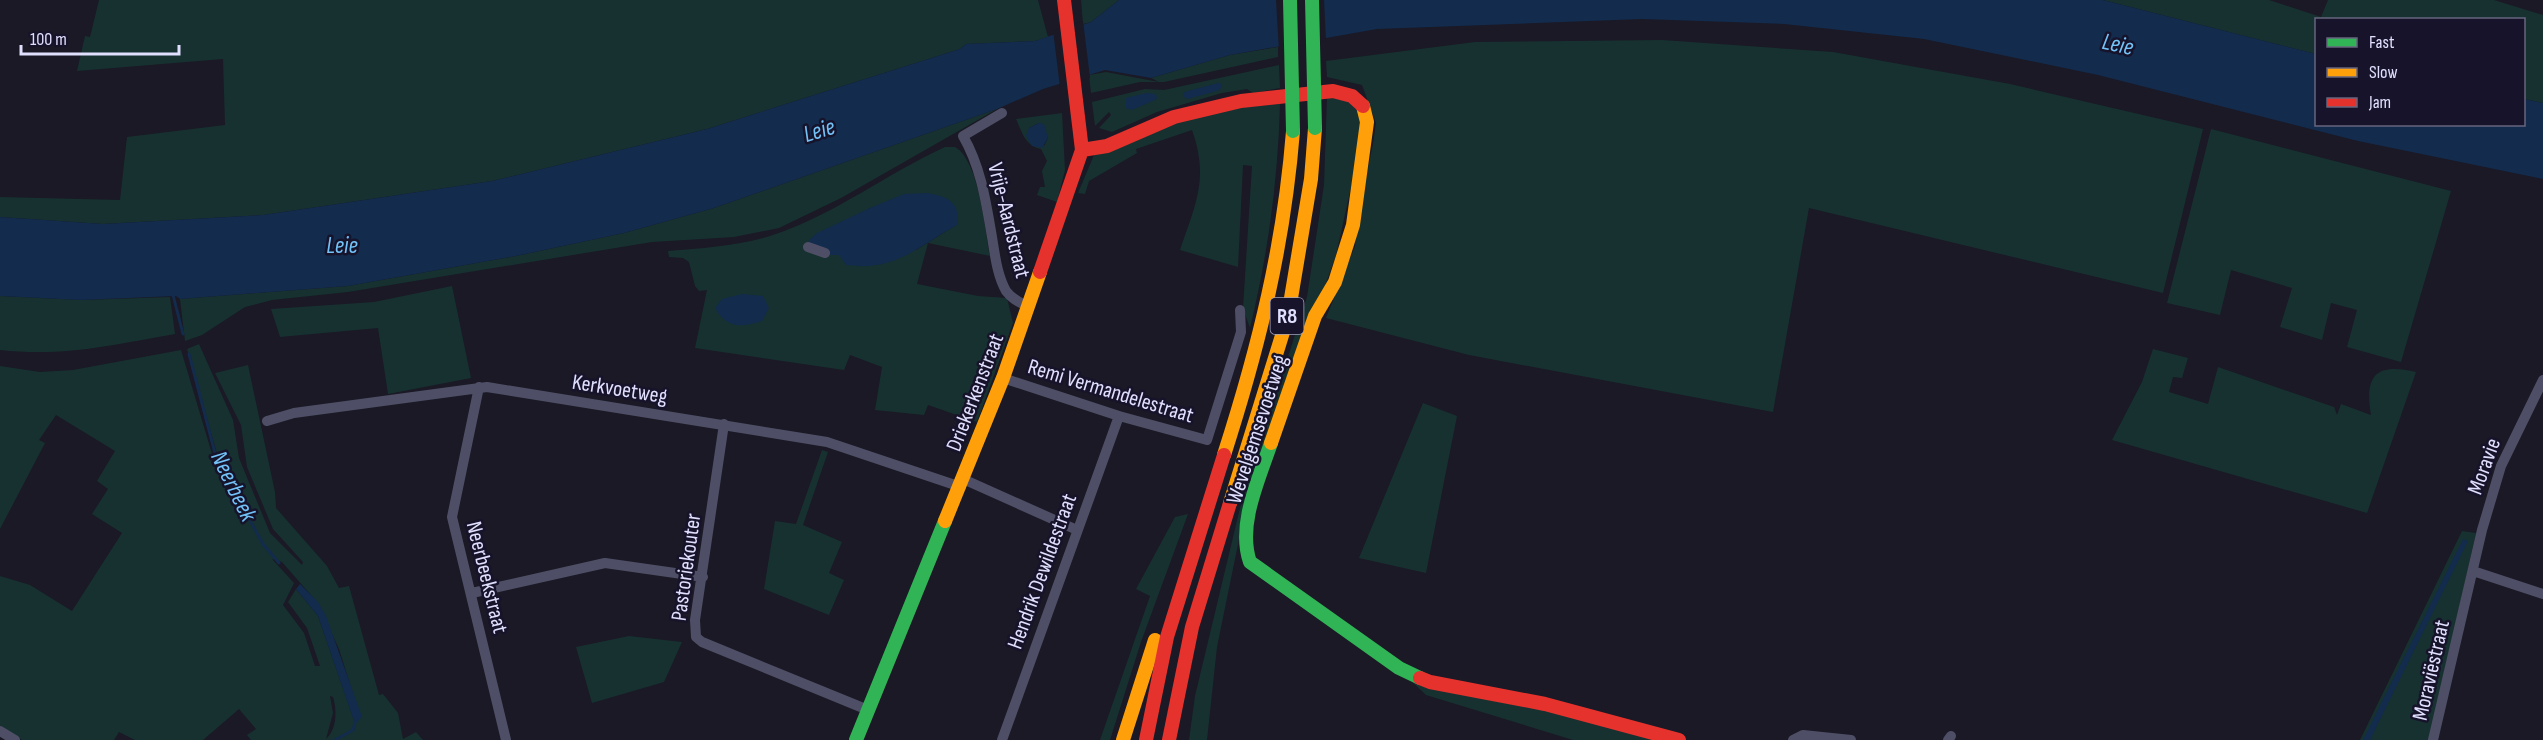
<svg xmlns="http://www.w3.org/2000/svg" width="2543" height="740" font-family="'Sofia Sans Condensed',sans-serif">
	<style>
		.green { fill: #173130; fill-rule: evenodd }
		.water { fill: #132b4c }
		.pier { fill: #1a1925 }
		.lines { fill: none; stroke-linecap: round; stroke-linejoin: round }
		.stream { stroke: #132b4c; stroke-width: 3 }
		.street { stroke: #4e4f66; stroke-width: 10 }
		.fast { stroke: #30b455; stroke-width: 14 }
		.slow { stroke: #ff9f0a; stroke-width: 14 }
		.jam { stroke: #e5322d; stroke-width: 14 }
		.fast-bridge { stroke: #30b455; stroke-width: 14 }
		.labels { text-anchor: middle; stroke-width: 5; stroke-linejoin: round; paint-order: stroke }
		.shield { fill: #16132b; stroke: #a3a2be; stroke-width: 1.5 }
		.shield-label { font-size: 21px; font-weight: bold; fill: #e0dffd }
		.street-label { font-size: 22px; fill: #e0dffd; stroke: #16132b }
		.water-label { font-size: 24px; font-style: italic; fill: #72c2f8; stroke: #16132b }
	</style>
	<rect width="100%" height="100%" fill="#1a1925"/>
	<!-- green -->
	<path class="green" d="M99,0H1038L1048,37L1035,41L966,44L960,49L707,129L492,181L263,215L103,224L0,217V197L120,200L127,137L225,125L223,59L77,71L85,36L90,37Z
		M1081,0H1119L1091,22L1083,24Z
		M2103,0H2269L2321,17L2328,0H2494L2543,15V103L2524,99V20H2316V54Z
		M1662,40L1833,52L2010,84L2203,129L2163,293L1809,208L1773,412L1469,355L1326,318L1355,246L1358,215L1373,144L1376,123L1362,85L1327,77L1326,61L1475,42Z
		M1278,47V57L1164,82H1140L1091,93L1089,75L1106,72L1159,82L1151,78L1230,55Z
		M1279,65L1280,88L1253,93L1247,89L1222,93L1157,112L1112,132L1099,128L1111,115L1109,112L1095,126L1092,102L1145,89L1164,90Z
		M1327,98H1349L1361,116L1357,160L1336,255L1245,510L1217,647L1207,740H1189L1195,696L1240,508L1307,297L1324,185Z
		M1280,104C1278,180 1268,254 1250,328L1243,308L1252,166L1243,165L1238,267L1180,250C1196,203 1209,178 1192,130L1136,149L1137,153L1089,181L1085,194L1078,193L1094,155L1137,136L1207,110Z
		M997,109L841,198L779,228L734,237L652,242L348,292L272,300L245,307L202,335L185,341L180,299L348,286L516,256L624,233L714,208Z
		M1062,113L1065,170L1057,202L1037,195L1040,187H1045L1042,171L1047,161L1041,149C1025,146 1022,132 1016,119ZM1039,123L1048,138L1044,146L1029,128Z
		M2211,129L2451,191L2401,362L2347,347L2357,310L2331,303L2322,340L2280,327L2292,288L2231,270L2220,315L2167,303Z
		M945,147H955C979,160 985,230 990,256L928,243L917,284L978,296L1007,298L1013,323L977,422L928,405L924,415L875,410L882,367L850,355L844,370L695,348L707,290L699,291L695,286L689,262L683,258L669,257L668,251C703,248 739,246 773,235C834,215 886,174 945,147ZM870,208L956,225L916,250L848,221Z
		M452,286L471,378L388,394L378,328L280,337L271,309L374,302Z
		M0,296L81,300L170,297L175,334C112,345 64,357 0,350Z
		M199,344L233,420L239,458L270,533L302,565L303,562L273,529L247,467L241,425L215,373L248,365L275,492L276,508L327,566L339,588L349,586L379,695L383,694L398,713L403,739L416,732L423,740H251L247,735L256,729L239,709L203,740H135L119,732L114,740H22L0,727V576L30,585L72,611L122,533L92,514L108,489L97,481L115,451L56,415L39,440L45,443L0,529V366L40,372L73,370L181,350L215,464H220L187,349ZM272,559L282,562L317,602L339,649L350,684L355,723L318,616L296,589L288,602L307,628L320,666H315L304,633L283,605L294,583ZM330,696L333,697C337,710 337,729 326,739L333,713Z
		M2153,349L2188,358L2182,378L2173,377L2169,392L2208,404L2218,367L2334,407L2337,415L2341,404L2371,415C2364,374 2377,363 2416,372L2367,513L2112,440L2142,382Z
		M1423,403L1457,416L1426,573L1359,558Z
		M822,450L828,452L803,525L842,542L829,573L844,580L829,615L764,589L775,521L796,524Z
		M1188,514L1141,642L1110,740H1100L1150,596L1136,589L1175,517Z
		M2462,531L2476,533L2429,740H2360Z
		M629,636L682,642L664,682L592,703L576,647Z
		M1407,677L1666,740H1573L1426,695Z"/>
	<!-- water -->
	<path class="water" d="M1119,0H2103L2316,54V124H2524V99L2543,103V179L2358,141L2098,75L1924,39L1784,24L1642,19L1377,29L1230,55L1151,78L1105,70L1043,89L997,109L714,208L624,233L516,256L348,286L180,299L176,296L81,300L0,296V217L103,224L263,215L492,181L707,129L960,49L966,44L1035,41L1091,22Z
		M1218,83L1222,84L1220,90L1188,99L1184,97L1183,93L1188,91Z
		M1146,93L1156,94L1157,99L1132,110L1126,108V98Z
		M1039,123L1044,124L1048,138L1042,148L1032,146L1026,136L1029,128Z
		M926,193C947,196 961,202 957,225C917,247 895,272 846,265L839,255H824L807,248L809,240L817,233L870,208L904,194Z
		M742,294L763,296L769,308L762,321C741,328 726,328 715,308L722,299Z
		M2463,539L2468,541L2370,740H2363Z
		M300,584L318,602L326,616L362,717L355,724L318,616L296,589Z"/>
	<!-- pier -->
	<path class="pier" d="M1276,0H1324L1326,41L1279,50Z
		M1083,21L1090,78L1060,87L1053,30Z"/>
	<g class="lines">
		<!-- stream -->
		<path class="stream" d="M173,295L183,334
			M189,354L217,461L263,544L279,563
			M335,740L353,730L356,719"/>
		<!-- street -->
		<path class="street" d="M1002,113L963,136C981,167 986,202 992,237C995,255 997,275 1006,291C1012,299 1019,302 1028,307
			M808,247L825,253
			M1003,378L1119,416L1207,440L1241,332L1240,310
			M479,387L452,517L506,740
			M267,421L294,413L487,387L827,442L961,487
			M724,424L695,620L696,637L702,642L868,710
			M963,479L1077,530
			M2473,571L2543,594
			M472,593L605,563L703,577
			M0,731L15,740
			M1002,740L1119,416
			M1793,740L1803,735L1851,740
			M1948,740L1951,736
			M2433,740L2482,530L2501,466L2543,380"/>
		<!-- fast -->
		<path class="fast" d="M1271,443C1259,479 1237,525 1250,562L1399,668L1420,678
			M856,740L945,521"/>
		<!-- slow -->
		<path class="slow" d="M1271,443L1315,316L1335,282L1353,225L1367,122L1363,106
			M1224,455C1259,346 1284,245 1293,131
			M1230,503L1288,316L1311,179L1315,128
			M945,521L1003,378L1040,272
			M1123,740L1155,640"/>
		<!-- jam -->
		<path class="jam" d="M1082,150L1107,146L1174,117L1241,101L1333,91L1352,96L1363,106
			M1040,272L1082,150L1064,0
			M1420,678L1430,682L1545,704L1679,740
			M1146,740L1167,637L1224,455
			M1169,740L1192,627L1230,503"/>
		<!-- fast-bridge -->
		<path class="fast-bridge" d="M1290,0L1293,131
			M1312,0L1315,128"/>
	</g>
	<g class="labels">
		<!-- shield labels -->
		<rect class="shield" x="1270.5" y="298" width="33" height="36" rx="4.5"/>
		<g class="shield-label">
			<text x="1287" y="323">R8</text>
		</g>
		<!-- street labels -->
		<g class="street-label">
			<text transform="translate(1010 220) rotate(76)" y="8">Vrije-Aardstraat</text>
			<text transform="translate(620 388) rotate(9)" y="8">Kerkvoetweg</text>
			<text transform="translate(1111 390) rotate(17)" y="8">Remi Vermandelestraat</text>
			<text transform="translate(974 392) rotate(-69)" y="8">Driekerkenstraat</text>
			<text transform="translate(1256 429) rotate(-72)" y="8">Wevelgemsevoetweg</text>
			<text transform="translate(2483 466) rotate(-70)" y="8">Moravie</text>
			<text transform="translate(685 567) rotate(-82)" y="8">Pastoriekouter</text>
			<text transform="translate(1041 571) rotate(-70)" y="8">Hendrik Dewildestraat</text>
			<text transform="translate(488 577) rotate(76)" y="8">Neerbeekstraat</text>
			<text transform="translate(2430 670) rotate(-77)" y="8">Moraviëstraat</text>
		</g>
		<!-- water labels -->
		<g class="water-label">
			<text transform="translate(2118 44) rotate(12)" y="8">Leie</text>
			<text transform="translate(819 130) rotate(-17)" y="8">Leie</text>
			<text x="342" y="253">Leie</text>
			<text transform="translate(234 486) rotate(64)" y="8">Neerbeek</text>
		</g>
	</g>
	<!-- legend -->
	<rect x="2315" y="18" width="210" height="108" fill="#16132b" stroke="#67657f" stroke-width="1.5"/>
	<rect x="2327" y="38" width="30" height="9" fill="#30b455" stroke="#67657f" stroke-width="1.5"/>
	<text x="2369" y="48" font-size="18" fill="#e0dffd">Fast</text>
	<rect x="2327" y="68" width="30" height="9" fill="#ff9f0a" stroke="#67657f" stroke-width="1.5"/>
	<text x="2369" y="78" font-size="18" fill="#e0dffd">Slow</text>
	<rect x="2327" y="98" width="30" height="9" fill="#e5322d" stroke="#67657f" stroke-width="1.5"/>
	<text x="2369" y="108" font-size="18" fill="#e0dffd">Jam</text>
	<!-- scale -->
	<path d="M21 45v9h158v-9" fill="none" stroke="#e0dffd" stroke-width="3"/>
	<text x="30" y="45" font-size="18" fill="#e0dffd" stroke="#16132b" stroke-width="4.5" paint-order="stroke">100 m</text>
</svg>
